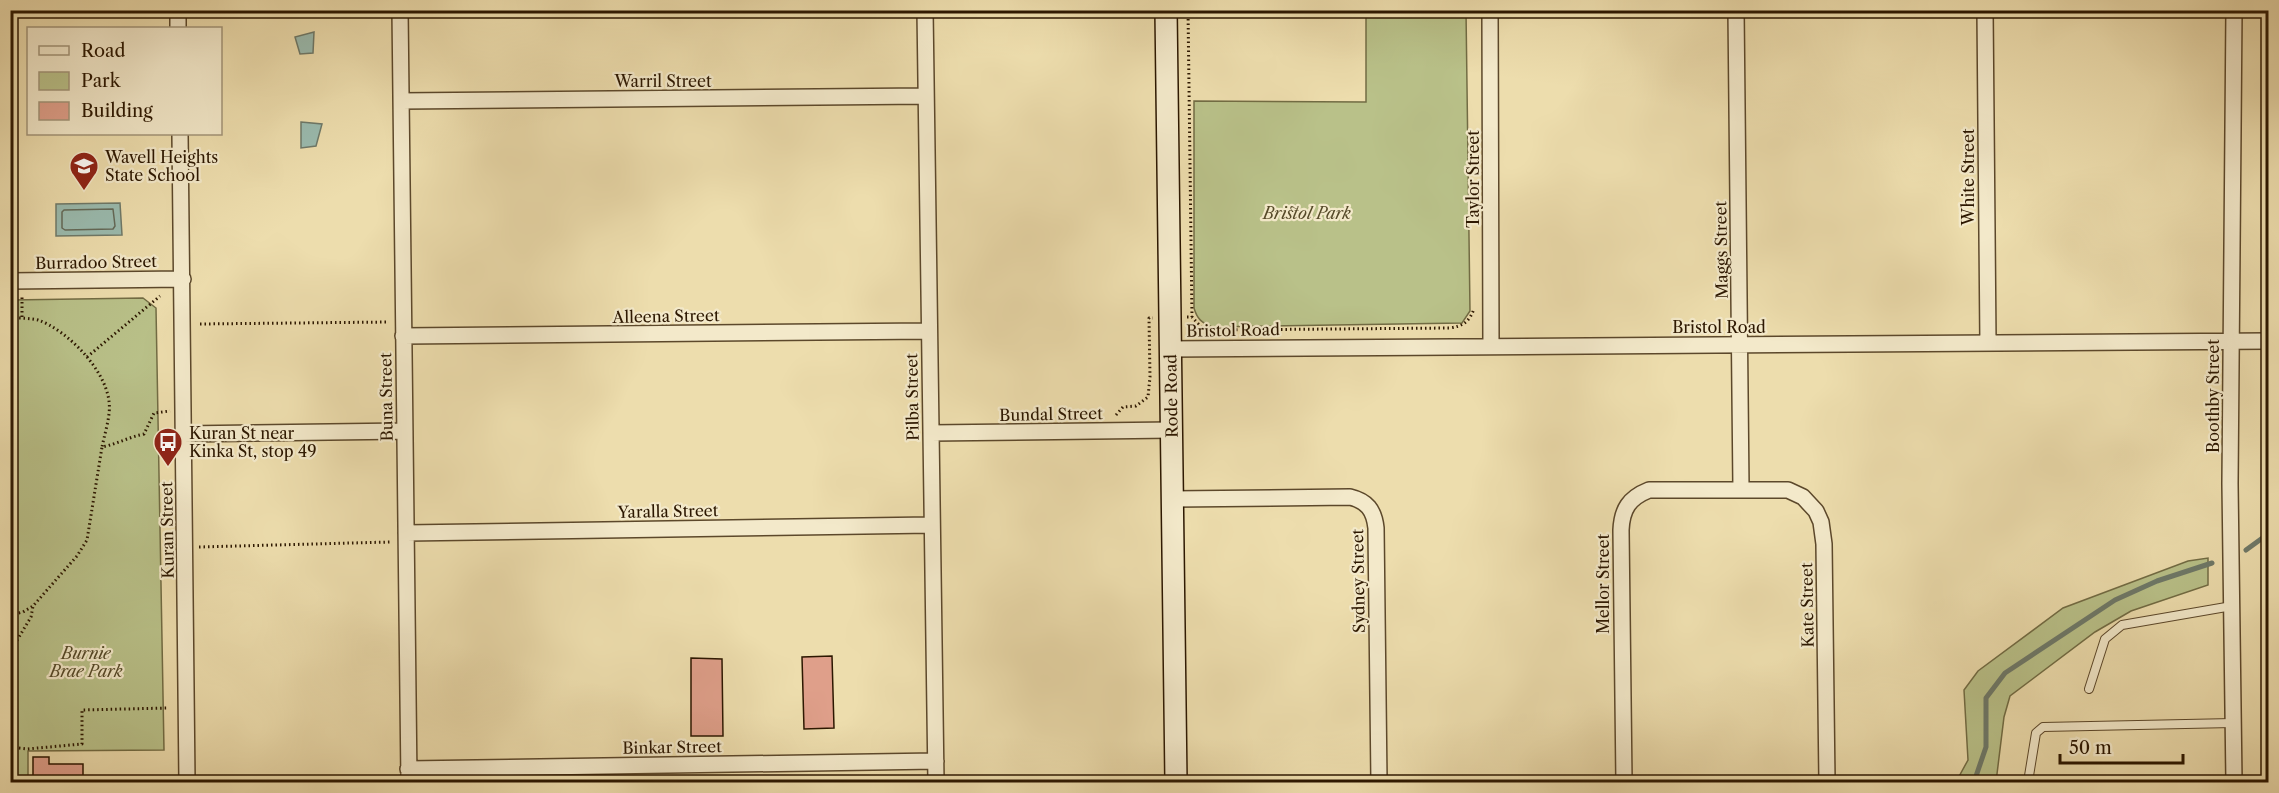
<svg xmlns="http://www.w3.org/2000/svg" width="2279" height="793" font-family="'Libre Caslon Text',serif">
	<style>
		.green { fill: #b9c189; stroke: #726c44; stroke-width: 1.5 }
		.water { fill: #9abbaf; stroke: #6e7969; stroke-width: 1.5 }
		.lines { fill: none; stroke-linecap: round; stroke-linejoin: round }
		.shore { stroke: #636958; stroke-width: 1.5 }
		.stream { stroke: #6e7969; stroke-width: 5 }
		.building { fill: #df9f8a; stroke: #2c1700; stroke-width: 1.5 }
		.service-casing { stroke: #5c482b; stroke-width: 10 }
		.minor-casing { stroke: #5c482b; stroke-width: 18 }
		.secondary-casing { stroke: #2c1700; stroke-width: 24 }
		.path { stroke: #2c1700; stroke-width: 3; stroke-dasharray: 1.5 3; stroke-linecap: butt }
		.service { stroke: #f3e9ca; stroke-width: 8 }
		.minor { stroke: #f3e9ca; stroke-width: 15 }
		.secondary { stroke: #f3e9ca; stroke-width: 21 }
		.labels { text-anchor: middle; stroke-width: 4.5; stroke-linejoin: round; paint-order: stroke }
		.street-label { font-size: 16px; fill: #2c1700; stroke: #f3e9ca }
		.poi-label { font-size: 16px; fill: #2c1700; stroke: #f3e9ca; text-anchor: start }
		.park-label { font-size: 16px; font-style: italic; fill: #564a29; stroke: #f3e9ca }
	</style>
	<rect width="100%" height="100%" fill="#edddad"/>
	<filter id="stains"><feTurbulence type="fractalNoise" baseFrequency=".00333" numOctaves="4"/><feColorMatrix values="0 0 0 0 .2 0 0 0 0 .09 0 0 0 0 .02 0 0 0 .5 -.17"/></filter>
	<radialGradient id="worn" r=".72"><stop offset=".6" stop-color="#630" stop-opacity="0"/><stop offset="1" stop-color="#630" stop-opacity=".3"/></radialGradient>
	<!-- green -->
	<path class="green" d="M1366,11H1466L1470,311L1462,323L1212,327C1202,323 1197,319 1194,308V101L1366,102Z
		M143,298L156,308L164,750L28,751V782H11V300Z
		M2208,558V585L2131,611L2095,632L2010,696L2004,717L1996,782H1956L1968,760L1964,690L1978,671L2063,608L2188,561Z"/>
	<!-- water -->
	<path class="water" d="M314,32L313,53L300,54L295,37Z
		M301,122L322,124L316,146L301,148Z
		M120,203L122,235L56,236V204Z"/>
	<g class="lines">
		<!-- shore -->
		<path class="shore" d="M113,209L115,226L113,229L65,230L62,228V212L64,210Z"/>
		<!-- stream -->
		<path class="stream" d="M2246,550L2268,534
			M1974,782L1986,747V698L2005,673L2115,600L2157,581L2212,563"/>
	</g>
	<!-- building -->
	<path class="building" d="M832,656L834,728L804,729L802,657Z
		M691,658L722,659L723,736H691Z
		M33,757H49V764H83V783H33Z"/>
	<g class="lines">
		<!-- service casing -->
		<g class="service-casing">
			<path id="service" d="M2089,689L2105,639L2122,625L2232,606
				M2028,782L2036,733L2043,727L2233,723"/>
		</g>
		<!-- minor casing -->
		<g class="minor-casing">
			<path id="minor" d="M178,10V28
				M400,10L409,782
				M925,10L936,782
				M1490,10L1491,346
				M1736,10L1741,488
				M1985,10L1988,343
				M401,101L926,96
				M180,134L187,782
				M10,281L183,279
				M403,336L929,331
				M1170,349L2268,341
				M931,433L1172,430
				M183,434L405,431
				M1173,499L1350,497C1367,501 1374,510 1376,528L1379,782
				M406,533L931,525
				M408,769L936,761
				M1624,782L1621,530C1622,509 1629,498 1649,490H1788L1803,497L1816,511L1821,522L1824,544L1827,782
				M2234,782L2230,484L2234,10"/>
		</g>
		<!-- secondary casing -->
		<g class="secondary-casing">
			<path id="secondary" d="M1166,10L1176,782"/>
		</g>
		<!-- path -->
		<path class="path" d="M1188,10L1192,317
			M22,317V297
			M1187,317H1192L1202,328L1215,330L1450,328C1463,326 1469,322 1474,309
			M10,318C20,318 29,318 38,320C67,330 105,369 109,401C111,415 105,432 102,447
			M200,324L389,322
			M87,357L160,296
			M1116,415L1123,407L1136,406L1148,397L1150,377L1149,318H1153
			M199,547L390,542
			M10,615L23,612L33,606L77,556L87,540L102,447C117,444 129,437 144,434L154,413L170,411
			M10,624L17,641
			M10,652L31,617L33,606
			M10,747L27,749L82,744V710L168,708"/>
		<!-- service -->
		<use href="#service" class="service"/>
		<!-- minor -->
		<use href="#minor" class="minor"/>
		<!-- secondary -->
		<use href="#secondary" class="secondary"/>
	</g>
	<!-- icons -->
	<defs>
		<g id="school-pin" transform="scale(1.5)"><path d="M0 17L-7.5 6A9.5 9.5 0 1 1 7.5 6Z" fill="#8f2418" stroke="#f3e9ca"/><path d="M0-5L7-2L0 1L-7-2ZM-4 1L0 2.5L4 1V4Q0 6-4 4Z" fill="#fff"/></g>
		<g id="bus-pin" transform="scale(1.5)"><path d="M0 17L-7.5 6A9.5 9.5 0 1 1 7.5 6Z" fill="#8f2418" stroke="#f3e9ca"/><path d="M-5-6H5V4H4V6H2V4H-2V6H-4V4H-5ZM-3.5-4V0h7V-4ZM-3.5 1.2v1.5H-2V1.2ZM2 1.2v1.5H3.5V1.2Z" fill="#fff"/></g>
	</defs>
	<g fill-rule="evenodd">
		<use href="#school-pin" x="84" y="166"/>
		<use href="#bus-pin" x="168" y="442"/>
	</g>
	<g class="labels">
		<!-- street labels -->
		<g class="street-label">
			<text x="663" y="87">Warril Street</text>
			<text transform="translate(1968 177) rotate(-90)" y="6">White Street</text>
			<text transform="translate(1473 179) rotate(-90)" y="6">Taylor Street</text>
			<text transform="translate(1721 250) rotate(-91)" y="6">Maggs Street</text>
			<text transform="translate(96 262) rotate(-1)" y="6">Burradoo Street</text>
			<text transform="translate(666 316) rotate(-1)" y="6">Alleena Street</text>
			<text x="1719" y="333">Bristol Road</text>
			<text transform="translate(1233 330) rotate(-1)" y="6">Bristol Road</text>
			<text transform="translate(1171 396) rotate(-91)" y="6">Rode Road</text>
			<text transform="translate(2213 396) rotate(-90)" y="6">Boothby Street</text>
			<text transform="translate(386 397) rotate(-91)" y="6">Buna Street</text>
			<text transform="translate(912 397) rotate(-91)" y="6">Pilba Street</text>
			<text transform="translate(1051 414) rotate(-1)" y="6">Bundal Street</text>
			<text transform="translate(668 511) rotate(-1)" y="6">Yaralla Street</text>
			<text transform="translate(167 530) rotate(-91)" y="6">Kuran Street</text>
			<text transform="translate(1358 581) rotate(-91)" y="6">Sydney Street</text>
			<text transform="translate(1603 584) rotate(-90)" y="6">Mellor Street</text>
			<text transform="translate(1807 605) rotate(-91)" y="6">Kate Street</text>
			<text transform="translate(672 747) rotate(-1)" y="6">Binkar Street</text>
		</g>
		<!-- poi labels -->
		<g class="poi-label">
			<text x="105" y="163">Wavell Heights<tspan x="105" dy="18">State School</tspan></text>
			<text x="189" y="439">Kuran St near<tspan x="189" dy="18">Kinka St, stop 49</tspan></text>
		</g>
		<!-- park labels -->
		<g class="park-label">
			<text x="1307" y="219">Bristol Park</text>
			<text x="86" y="659">Burnie<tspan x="86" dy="18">Brae Park</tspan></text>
		</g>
	</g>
	<!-- margin -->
	<rect width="2279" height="793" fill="none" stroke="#edddad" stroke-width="36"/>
	<rect x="12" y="12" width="2255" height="769" fill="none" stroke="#2c1700" stroke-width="3"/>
	<rect x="18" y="18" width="2243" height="757" fill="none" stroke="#2c1700" stroke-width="1.5"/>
	<!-- legend -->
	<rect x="27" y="27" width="195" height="108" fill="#f3e9ca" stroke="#a39579" stroke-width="1.5"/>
	<rect x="39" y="46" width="30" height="9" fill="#f3e9ca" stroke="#a39579" stroke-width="1.5"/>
	<text x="81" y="57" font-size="18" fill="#2c1700">Road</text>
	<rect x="39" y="72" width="30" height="18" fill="#b9c189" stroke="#a39579" stroke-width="1.5"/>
	<text x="81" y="87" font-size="18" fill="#2c1700">Park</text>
	<rect x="39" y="102" width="30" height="18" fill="#df9f8a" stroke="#a39579" stroke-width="1.5"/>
	<text x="81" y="117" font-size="18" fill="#2c1700">Building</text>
	<!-- scale -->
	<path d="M2060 754v9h123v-9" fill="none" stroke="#2c1700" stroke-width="3"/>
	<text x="2069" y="754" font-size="18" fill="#2c1700" stroke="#f3e9ca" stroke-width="4.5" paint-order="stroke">50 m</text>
	<rect width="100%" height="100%" filter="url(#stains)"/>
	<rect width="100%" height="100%" fill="url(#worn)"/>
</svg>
